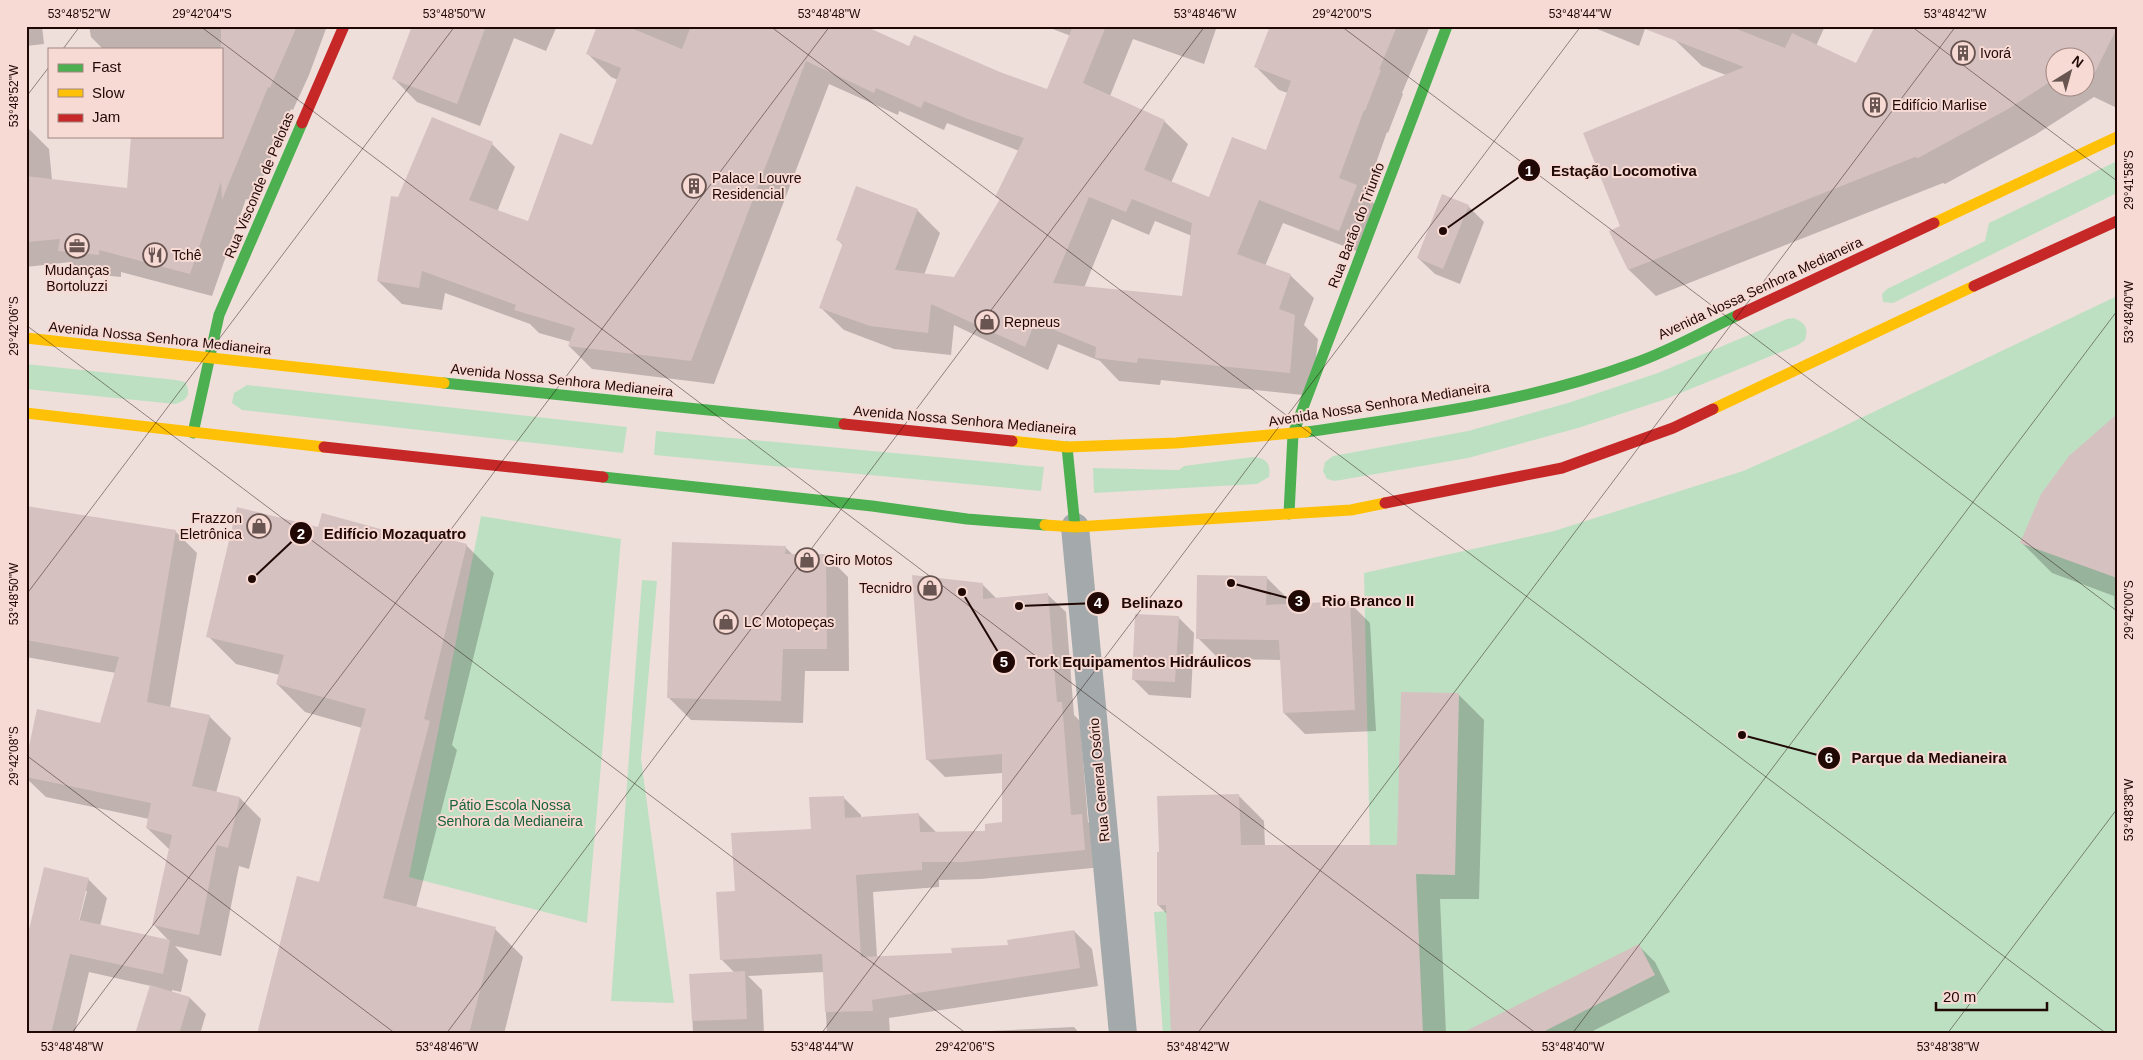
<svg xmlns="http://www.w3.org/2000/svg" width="2143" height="1060" font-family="Arial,sans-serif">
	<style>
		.green { fill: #bee0c2 }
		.shadow { fill: #0003; fill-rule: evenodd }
		.building { fill: #d6c1c1; fill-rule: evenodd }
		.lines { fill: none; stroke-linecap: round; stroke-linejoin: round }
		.street { stroke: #a4aaab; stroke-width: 28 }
		.fast { stroke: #4caf50; stroke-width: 11 }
		.slow { stroke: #ffc107; stroke-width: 11 }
		.jam { stroke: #c62828; stroke-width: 11 }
		.ticks { fill: none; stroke: #200905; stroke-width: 1; stroke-opacity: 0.45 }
		.labels { text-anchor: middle; stroke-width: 4; stroke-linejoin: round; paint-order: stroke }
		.poi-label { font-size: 14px; fill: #200905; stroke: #f7dad3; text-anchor: start }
		.street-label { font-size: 14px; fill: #200905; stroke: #f7dad3 }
		.park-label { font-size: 14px; fill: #166439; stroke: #f7dad3 }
		.leader { fill: none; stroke: #200905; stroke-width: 2 }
		.callout-dot { fill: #200905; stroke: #f7dad3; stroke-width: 2 }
		.mark-label { font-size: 15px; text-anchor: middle; font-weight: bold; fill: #fff }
		.callout-label { font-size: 15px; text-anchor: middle; font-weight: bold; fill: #200905; stroke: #f7dad3; stroke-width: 4; stroke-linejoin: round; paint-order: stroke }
		.neatline { fill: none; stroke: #200905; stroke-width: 2 }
		.ticks-label { font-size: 12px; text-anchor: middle; fill: #200905 }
	</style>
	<rect width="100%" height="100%" fill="#efdfdb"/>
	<!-- green -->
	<path class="green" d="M2117,161V193L1893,303L1883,302L1882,294L1887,289L1985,241L1989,223Z
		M2117,296V1034H1163L1154,912L1371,897L1364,573L1554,531L1743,471L1825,435Z
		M1794,318C1805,323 1809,328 1805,340L1798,345L1666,399L1578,428L1468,458L1335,481L1327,479L1323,471L1325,462L1333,456L1468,431L1568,403L1658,373L1787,319Z
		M26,364L176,380L185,382C192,394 187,401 175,404L26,389Z
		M247,385L627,427L623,453L242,410L232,403L234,393Z
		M656,431L1044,467L1041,491L654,455Z
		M1253,457C1267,458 1271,464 1269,477L1257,484L1094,493L1093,468L1179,470L1184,466Z
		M481,516L621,539L587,923L409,877Z
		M642,580L657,581L641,759L674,1003L611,1001Z"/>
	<!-- shadow -->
	<path class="shadow" d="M26,26H42L44,44L26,46Z
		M89,26H327L309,75L293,110L291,109L253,201L246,199L212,296L121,272V277L82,273L71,262L26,267V126L49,149L52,180L128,189L221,136V49H103L91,37Z
		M413,26H557L546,51L514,38L480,126L417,102L394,79Z
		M599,26H862L909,48L999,73L1048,91L1071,36L1045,26H1217L1204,64L1133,39L1110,96L1164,121L1188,144L1171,183L1209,199L1266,151L1288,93L1279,90L1256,67L1271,26H1430L1402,93L1403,94L1388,133L1387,132L1365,194L1379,209L1362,253L1283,223L1265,266L1290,275L1314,298L1304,325L1318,339L1312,396L1161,380L1160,385L1119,381L1100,361L1058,344L1048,370L954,325L951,355L894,349L844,330L820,307L843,245L838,240L917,210L940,233L924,275L954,278L1000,200L997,196L1019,151L947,123L944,130L899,111L898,115L829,84L714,384L592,369L569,346L571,342L539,333L530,324L445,293L442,310L402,304L378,281L398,199L492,144L515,167L497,212L528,223L593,146L618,80L611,77L588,54ZM1112,219L1149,235L1155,221L1192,236L1184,298L1084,288Z
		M1590,26H1646L1639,46Z
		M1680,26H1825L1816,46L1856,64L2117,26V108L2094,97L2035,135L1945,184L1943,183L1656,296L1629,270L1611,231L1622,227L1726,75L1702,66L1675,40ZM2056,58H2086V88H2056Z
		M1468,206L1484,222L1460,284L1435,274L1418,258Z
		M2117,419V615L2115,613L2114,596L2052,573L2022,543Z
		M26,507L175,531L197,553L170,708L209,716L231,738L216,793L240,798L261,819L249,869L239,866L221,956L175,946L188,960L181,992L172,990V992L190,998L206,1014L200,1034H136L151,986L89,972L75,1031L77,1034H26L88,879L107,898L100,926L169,941L154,925L170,850L147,828L149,819L46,797L26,778V766L101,724L116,673L26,657ZM84,891H87L78,926L76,925Z
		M319,528L466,545L494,573L452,745L457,750L416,908L495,929L523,957L504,1034H258L320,883L362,728L305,712L277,684L280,675L236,664L208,636Z
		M785,547L793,555H826L848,577L849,671H805L803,723L691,720L668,697Z
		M1266,577L1287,598V605L1349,602L1370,623L1376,731L1305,734L1284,713L1281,660L1219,659L1198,638Z
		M982,584L997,599L1048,595L1066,612L1074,715L1080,721L1088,822L1099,833L1102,867L981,879L939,880V887L873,892L877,957L953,954L1009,946L1074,931L1092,949L1098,986L889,1018L890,1034H827L824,972L748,976L762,990L764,1034H693L691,975L735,973L721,959L736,892L812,830L843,797L861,815V818L918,814L936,832H987L1004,823L1003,773L945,777L927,759Z
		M1178,617L1194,633L1191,698L1149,695L1133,679Z
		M1459,695L1484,720L1479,899H1440L1446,1034H1173L1167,914L1158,905L1239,796L1264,821L1265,847L1399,846Z
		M1639,946L1655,962L1670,992L1587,1034H1498Z
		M1074,1027L1080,1034H990V1031Z"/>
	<!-- building -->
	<path class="building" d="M221,26H297L270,88L268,87L222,200L221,182L190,274L99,250V255L58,251L60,239L26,242V176L127,188L131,136H221Z
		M412,26H486L457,104L392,79Z
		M597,26H626L682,49L691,26H865L909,46L914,35L1000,72L1047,89L1073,26H1106L1083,83L1165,120L1144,170L1209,197L1232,137L1266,150L1291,81L1254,67L1270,26H1397L1379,70H1381L1365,111L1364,110L1339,178L1357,185L1339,231L1259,200L1237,254L1291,274L1279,309L1295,315L1290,373L1138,358L1137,363L1095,358L1096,347L1035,322L1025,347L931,304L928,333L870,326L819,308L843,243L836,240L856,186L918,209L895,270L954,277L1000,199L995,197L1024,138L968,119L924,101L921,108L876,88L874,93L806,61L691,361L568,346L575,328L514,310L516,305L422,271L419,288L377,281L391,196L398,197L432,117L493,142L469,200L528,221L560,133L592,145L621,68L586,54ZM1089,197L1126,212L1132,199L1192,223L1182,296L1053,283Z
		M1646,26H1729L1785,48L1792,33L1856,63L1875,26H2117V28L2090,82L2086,80V58H2056V78L2008,109L1918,158L1915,157L1628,270L1609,231L1620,226L1583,133L1744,67L1645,29Z
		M1442,194L1469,205L1443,269L1417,258Z
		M2117,414V578L2020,543L2041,494L2069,456Z
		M26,506L176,530L147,702L210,715L192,786L240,797L228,848L217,845L199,935L152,925L172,835L146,828L151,803L26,777V760L37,709L100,723L119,657L26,640Z
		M237,507L318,527L322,513L406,536L408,529L467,544L424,719L430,721L383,898L496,927L469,1034H257L297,876L319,882L366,709L276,684L284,655L206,637Z
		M672,542L786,546L785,554H826L827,649H783L781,701L667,698Z
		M912,575L983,583V599L1048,593L1057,702H1062L1071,815L1082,814L1085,850L963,862H922V870L856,875L861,957L952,953L951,948L1008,945L1007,940L1074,930L1080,968L872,1000L873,1011L825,1012L822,954L720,960L716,892L735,891L731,833L811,829L809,797L844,796L845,818L919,813L920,832L985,831V824L1002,822V754L926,760Z
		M1197,575L1267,576L1266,605L1350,601L1355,710L1283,713L1279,640L1196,639Z
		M1135,614L1179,616L1175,682L1132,680Z
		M1401,692L1459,693L1455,875L1416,874L1423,1034H1171L1166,905H1157V852H1159L1157,796L1239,794L1241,845H1397Z
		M44,867L89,878L79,920L170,940L163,974L70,954L51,1034H26V942Z
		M1639,944L1655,975L1539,1034H1460Z
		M745,971L747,1019L692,1021L689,974Z
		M150,985L190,997L179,1034H135Z"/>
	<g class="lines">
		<!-- street -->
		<path class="street" d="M1075,527L1123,1034"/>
		<!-- fast -->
		<path class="fast" d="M444,383L844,424
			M1306,432C1417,416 1529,402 1635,363C1670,351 1704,331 1738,315
			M193,433L219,315L302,123
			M1067,447L1075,527
			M603,477L872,506L967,519L1045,525
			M1289,514L1293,434L1447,26"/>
		<!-- slow -->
		<path class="slow" d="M1934,223L2117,137
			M26,338L444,383
			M1713,409L1974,286
			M26,413L324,447
			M1012,441L1067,447L1176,443L1306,432
			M1045,525L1075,527L1351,510L1385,503"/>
		<!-- jam -->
		<path class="jam" d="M302,123L344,26
			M1974,286L2117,221
			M1738,315L1934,223
			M844,424L1012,441
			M324,447L603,477
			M1385,503L1562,468L1673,428L1713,409"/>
	</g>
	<!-- ticks -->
	<path class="ticks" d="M200,26L1537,1034M770,26L2107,1034M1341,26L2117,611M1911,26L2117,181M63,49L80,26M26,97L49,67M26,325L967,1034M26,595L455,26M26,755L396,1034M71,1034L830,26M446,1034L1205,26M821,1034L1581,26M1197,1034L1956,26M1572,1034L2117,311M1947,1034L2117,809"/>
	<!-- icons -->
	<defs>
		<g id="building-ring" transform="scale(1.25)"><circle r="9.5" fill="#f7dad3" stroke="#685450" stroke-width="1.5"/><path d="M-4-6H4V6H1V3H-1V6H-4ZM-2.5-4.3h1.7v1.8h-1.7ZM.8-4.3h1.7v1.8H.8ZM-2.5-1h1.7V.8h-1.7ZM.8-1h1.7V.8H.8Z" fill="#685450"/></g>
		<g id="office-ring" transform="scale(1.25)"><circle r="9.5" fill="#f7dad3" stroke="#685450" stroke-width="1.5"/><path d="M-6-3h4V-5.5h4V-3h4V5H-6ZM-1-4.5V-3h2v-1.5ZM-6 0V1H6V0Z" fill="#685450"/></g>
		<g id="restaurant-ring" transform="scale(1.25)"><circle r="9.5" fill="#f7dad3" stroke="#685450" stroke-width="1.5"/><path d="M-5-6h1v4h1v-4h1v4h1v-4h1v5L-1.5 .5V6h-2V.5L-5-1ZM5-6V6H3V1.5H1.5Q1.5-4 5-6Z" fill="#685450"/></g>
		<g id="shop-ring" transform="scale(1.25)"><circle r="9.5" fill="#f7dad3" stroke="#685450" stroke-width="1.5"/><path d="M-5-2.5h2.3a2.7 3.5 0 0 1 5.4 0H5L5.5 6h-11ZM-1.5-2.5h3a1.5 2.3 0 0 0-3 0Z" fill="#685450"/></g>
	</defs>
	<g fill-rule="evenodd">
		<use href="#building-ring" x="1963" y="53"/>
		<use href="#building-ring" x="1875" y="105"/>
		<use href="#building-ring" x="694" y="186"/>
		<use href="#office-ring" x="77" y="246"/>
		<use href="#restaurant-ring" x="155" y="255"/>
		<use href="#shop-ring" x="987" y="322"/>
		<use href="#shop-ring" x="259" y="526"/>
		<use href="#shop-ring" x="807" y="560"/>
		<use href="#shop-ring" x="930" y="588"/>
		<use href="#shop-ring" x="726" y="622"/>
	</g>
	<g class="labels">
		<!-- poi labels -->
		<g class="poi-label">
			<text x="1980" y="58">Ivorá</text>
			<text x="1892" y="110">Edifício Marlise</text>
			<text x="712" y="183">Palace Louvre<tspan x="712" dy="16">Residencial</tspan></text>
			<text x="172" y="260">Tchê</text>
			<text x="77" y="275" text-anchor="middle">Mudanças<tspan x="77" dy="16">Bortoluzzi</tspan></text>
			<text x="1004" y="327">Repneus</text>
			<text x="242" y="523" text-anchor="end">Frazzon<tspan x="242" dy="16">Eletrônica</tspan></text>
			<text x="824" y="565">Giro Motos</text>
			<text x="912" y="593" text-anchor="end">Tecnidro</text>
			<text x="744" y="627">LC Motopeças</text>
		</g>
		<!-- street labels -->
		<g class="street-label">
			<text transform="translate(259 185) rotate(-67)" y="5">Rua Visconde de Pelotas</text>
			<text transform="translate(1356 225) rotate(-69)" y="5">Rua Barão do Triunfo</text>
			<text transform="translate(1760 288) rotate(-25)" y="5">Avenida Nossa Senhora Medianeira</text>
			<text transform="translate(160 338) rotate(6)" y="5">Avenida Nossa Senhora Medianeira</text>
			<text transform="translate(562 380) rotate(6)" y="5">Avenida Nossa Senhora Medianeira</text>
			<text transform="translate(1379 404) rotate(-9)" y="5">Avenida Nossa Senhora Medianeira</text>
			<text transform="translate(965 420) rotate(5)" y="5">Avenida Nossa Senhora Medianeira</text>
			<text transform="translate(1099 780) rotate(-95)" y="5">Rua General Osório</text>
		</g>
		<!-- park labels -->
		<g class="park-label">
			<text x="510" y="810">Pátio Escola Nossa<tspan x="510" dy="16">Senhora da Medianeira</tspan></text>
		</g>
	</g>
	<!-- callouts -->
	<path class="leader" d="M1443 231L1529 170M252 579L301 533M1231 583L1299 601M1019 606L1098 603M962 592L1004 662M1742 735L1829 758"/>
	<g class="callout-dot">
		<circle cx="1443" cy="231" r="5"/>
		<circle cx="252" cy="579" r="5"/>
		<circle cx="1231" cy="583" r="5"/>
		<circle cx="1019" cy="606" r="5"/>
		<circle cx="962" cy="592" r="5"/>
		<circle cx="1742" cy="735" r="5"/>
		<circle cx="1529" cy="170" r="12"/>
		<circle cx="301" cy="533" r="12"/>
		<circle cx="1299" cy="601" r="12"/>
		<circle cx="1098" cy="603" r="12"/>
		<circle cx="1004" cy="662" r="12"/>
		<circle cx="1829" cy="758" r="12"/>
	</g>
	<g class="mark-label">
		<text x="1529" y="176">1</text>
		<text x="301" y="539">2</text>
		<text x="1299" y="606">3</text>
		<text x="1098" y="608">4</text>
		<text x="1004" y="667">5</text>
		<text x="1829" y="763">6</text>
	</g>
	<g class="callout-label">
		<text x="1624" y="176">Estação Locomotiva</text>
		<text x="395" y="539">Edifício Mozaquatro</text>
		<text x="1368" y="606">Rio Branco II</text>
		<text x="1152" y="608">Belinazo</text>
		<text x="1139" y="667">Tork Equipamentos Hidráulicos</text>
		<text x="1929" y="763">Parque da Medianeira</text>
	</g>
	<!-- border -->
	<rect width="2143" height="1060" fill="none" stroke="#f7dad3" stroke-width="55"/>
	<!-- legend -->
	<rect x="48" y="48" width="175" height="90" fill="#f7dad3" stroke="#a18681"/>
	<rect x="58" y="64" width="25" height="8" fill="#4caf50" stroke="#a18681"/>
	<text x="92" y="72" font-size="15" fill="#200905">Fast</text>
	<rect x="58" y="89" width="25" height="8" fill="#ffc107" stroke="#a18681"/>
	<text x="92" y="98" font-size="15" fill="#200905">Slow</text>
	<rect x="58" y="114" width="25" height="8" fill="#c62828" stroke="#a18681"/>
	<text x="92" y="122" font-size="15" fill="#200905">Jam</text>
	<!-- north arrow -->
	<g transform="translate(2070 72) rotate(37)"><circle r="24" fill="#f7dad3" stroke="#a18681"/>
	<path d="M0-4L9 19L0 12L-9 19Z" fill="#685450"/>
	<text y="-8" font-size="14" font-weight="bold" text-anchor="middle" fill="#200905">N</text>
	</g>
	<!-- scale -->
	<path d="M1936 1002v8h111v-8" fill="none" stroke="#200905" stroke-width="2.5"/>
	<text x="1943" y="1002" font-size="15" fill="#200905" stroke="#f7dad3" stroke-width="4" paint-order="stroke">20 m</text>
	<rect x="28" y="28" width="2088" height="1004" class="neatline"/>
	<g class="ticks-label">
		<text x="79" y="18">53°48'52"W</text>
		<text x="202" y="18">29°42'04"S</text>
		<text x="454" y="18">53°48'50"W</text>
		<text x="829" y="18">53°48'48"W</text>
		<text x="1205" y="18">53°48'46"W</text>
		<text x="1342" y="18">29°42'00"S</text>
		<text x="1580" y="18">53°48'44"W</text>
		<text x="1955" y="18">53°48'42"W</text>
		<text transform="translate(14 96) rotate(-90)" y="4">53°48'52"W</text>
		<text transform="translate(2129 180) rotate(-90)" y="4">29°41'58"S</text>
		<text transform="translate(2129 312) rotate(-90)" y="4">53°48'40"W</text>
		<text transform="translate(14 326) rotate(-90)" y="4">29°42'06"S</text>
		<text transform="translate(14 594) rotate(-90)" y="4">53°48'50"W</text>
		<text transform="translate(2129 610) rotate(-90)" y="4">29°42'00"S</text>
		<text transform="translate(14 756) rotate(-90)" y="4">29°42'08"S</text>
		<text transform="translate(2129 810) rotate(-90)" y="4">53°48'38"W</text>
		<text x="72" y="1051">53°48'48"W</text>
		<text x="447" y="1051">53°48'46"W</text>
		<text x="822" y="1051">53°48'44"W</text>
		<text x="965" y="1051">29°42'06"S</text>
		<text x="1198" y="1051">53°48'42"W</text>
		<text x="1573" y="1051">53°48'40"W</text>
		<text x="1948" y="1051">53°48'38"W</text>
	</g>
</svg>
